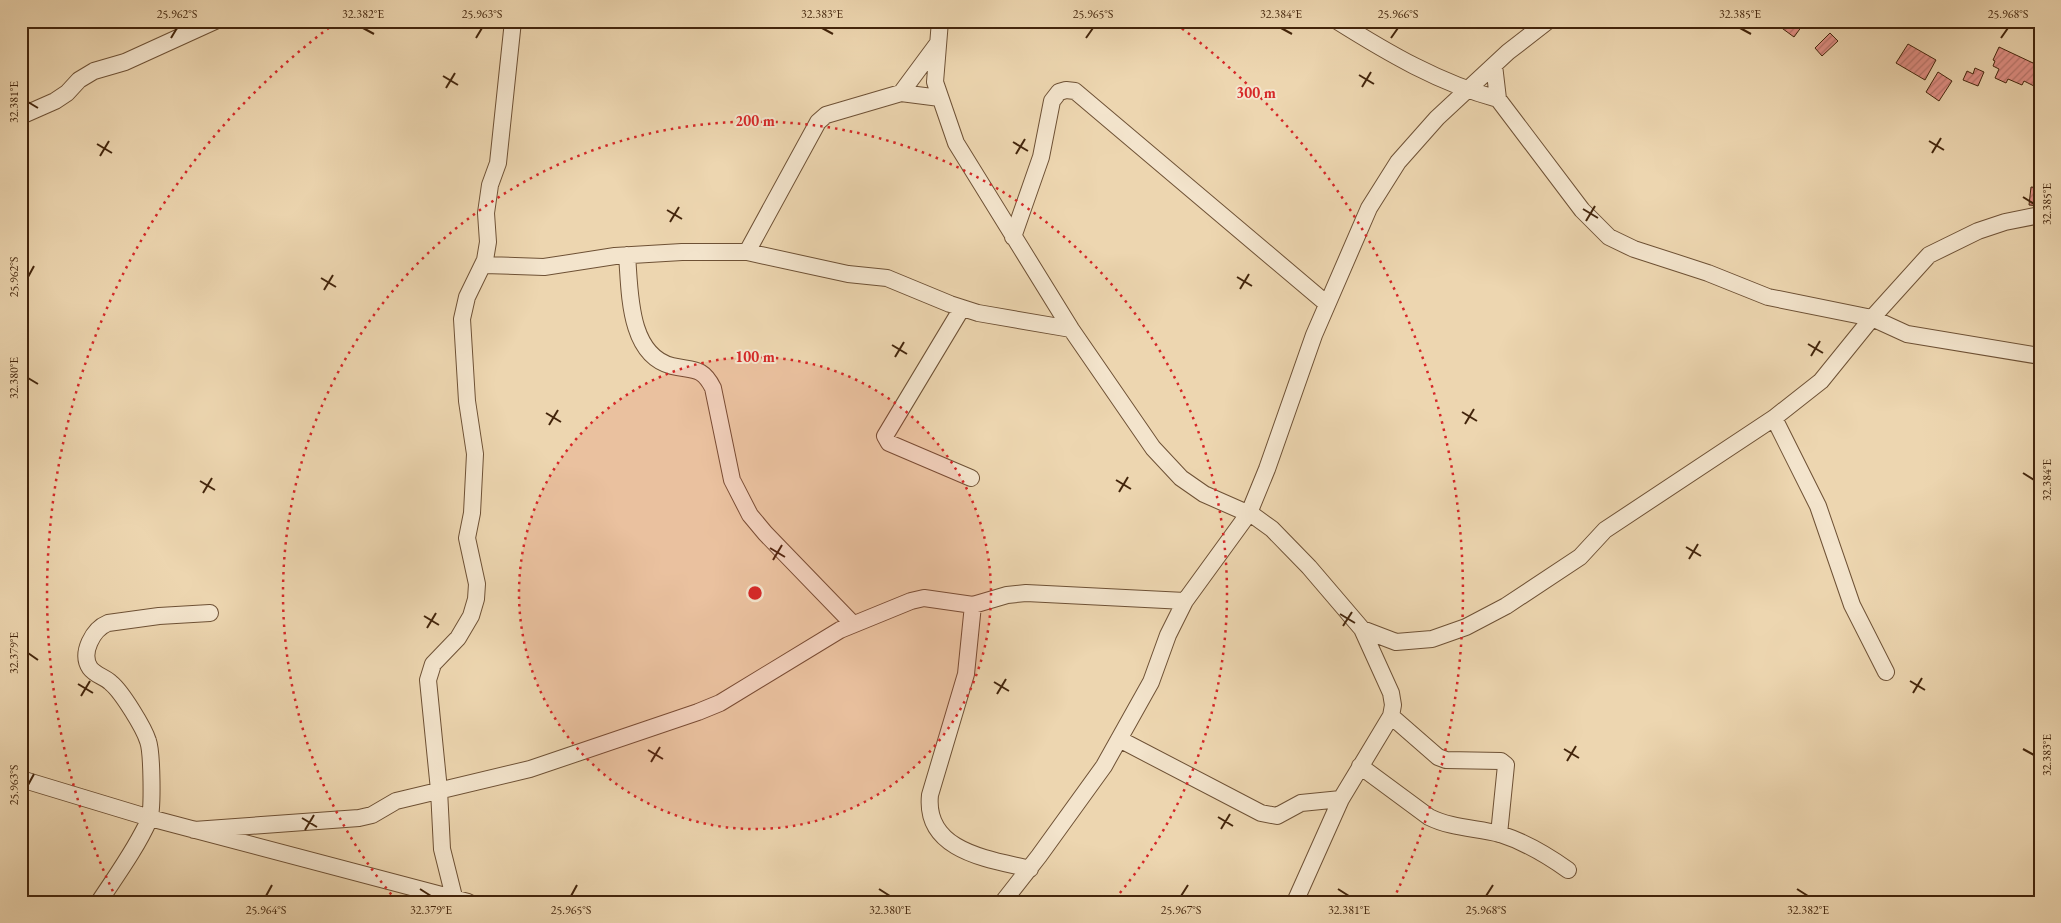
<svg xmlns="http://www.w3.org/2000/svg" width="2061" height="923" font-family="'EB Garamond',serif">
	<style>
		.building { fill: url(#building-hatch); stroke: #43250c }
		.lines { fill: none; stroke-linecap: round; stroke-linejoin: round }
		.minor-casing { stroke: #6e5135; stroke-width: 18 }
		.minor { stroke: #f3e4cc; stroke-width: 16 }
		.ticks { fill: none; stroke: #43250c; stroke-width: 2 }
		.ring { fill: none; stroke: #d62828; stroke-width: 2.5; stroke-dasharray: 2.5 5 }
		.centre { fill: #d62828; stroke: #f3e4cc; stroke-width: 2.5 }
		.ring-label { font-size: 15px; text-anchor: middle; font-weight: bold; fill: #d62828; stroke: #f3e4cc; stroke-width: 4; stroke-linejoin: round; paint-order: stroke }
		.neatline { fill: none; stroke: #43250c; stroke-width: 2 }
		.ticks-label { font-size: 12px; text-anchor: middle; fill: #43250c }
	</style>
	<defs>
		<pattern id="building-hatch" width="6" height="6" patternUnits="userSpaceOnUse" patternTransform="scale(1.25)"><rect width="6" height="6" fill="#e39188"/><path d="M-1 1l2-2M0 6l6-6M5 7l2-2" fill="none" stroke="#ba766e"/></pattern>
	</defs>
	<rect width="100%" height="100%" fill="#edd6b0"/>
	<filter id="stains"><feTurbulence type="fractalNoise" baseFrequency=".004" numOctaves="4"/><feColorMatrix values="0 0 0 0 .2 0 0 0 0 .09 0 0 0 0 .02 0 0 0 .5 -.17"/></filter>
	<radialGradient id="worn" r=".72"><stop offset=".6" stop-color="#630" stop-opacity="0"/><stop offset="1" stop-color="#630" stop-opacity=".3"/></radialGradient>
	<!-- building -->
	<path class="building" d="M1761,21H1775L1770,28Z
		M1782,21H1796L1802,26L1794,37L1779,26Z
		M1830,33L1838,41L1822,56L1815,48Z
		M1908,44L1936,60L1925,80L1896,63Z
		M1999,47L2033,63L2036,59L2040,61V82L2037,81L2034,86L2024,81L2022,85L2008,79L2006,83L1995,78L1999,69L1993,66L1995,61L1993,60Z
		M1975,68L1984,72L1978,86L1963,80L1967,71L1973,74Z
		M1938,72L1952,81L1939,101L1926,92Z
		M2031,187L2040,188V206L2029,205Z"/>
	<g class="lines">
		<!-- minor casing -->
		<g class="minor-casing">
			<path id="minor" d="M940,21L935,82L956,143L1071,329L1153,448L1181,478L1204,494L1254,516L1272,529L1309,567L1362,629L1391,693L1393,705L1391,716L1341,799L1295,902
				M1337,21C1388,53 1439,83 1498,99
				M1494,65L1498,99L1582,210L1609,237L1634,249L1708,273L1768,297L1872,318L1907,334L2040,356
				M901,93L938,43
				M21,116L55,101L67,93L79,80L94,71L125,62L215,21
				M1013,237L1041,157L1052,101L1059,92L1066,90L1075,91L1327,304
				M747,252L818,122L826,115L901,93L940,98
				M627,255C630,291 628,355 672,366C693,371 702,366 713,388L732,480L750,515L765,533L853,624
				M484,265L544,267L615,256L682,252H747L848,274L887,278L950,304L978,313L1071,329
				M962,308L885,436L889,443L971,478
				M1774,418L1818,506L1852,605L1886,672
				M973,605L966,674L930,795C924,852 990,859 1030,869
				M1362,629L1396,642L1432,639L1466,627L1506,606L1580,557L1605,530L1774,418L1821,381L1872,318L1929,255L1978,231L2005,222L2040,215
				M1391,716L1438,757L1446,760L1501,761L1506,765L1499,834
				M1119,739L1261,813L1277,816L1301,803L1341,799
				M1360,766L1429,817C1451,828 1476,828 1500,834C1525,842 1547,855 1568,870
				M21,779L150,818L468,902
				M194,830L359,818L372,815L396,801L530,769L698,712L720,703L840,630L911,601L924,598L973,605L1007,595L1026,593L1185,601
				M454,897L442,849L439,790L428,680L433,664L458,638L471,616L476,599L477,584L467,538L472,513L475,454L467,401L462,319L467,297L485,260L488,242L486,213L490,185L498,163L513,21
				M99,902C116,876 136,849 149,820C153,811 152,752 148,741C144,728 122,692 111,683C105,677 95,675 90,668C80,653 93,629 108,623L159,616L210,613
				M1003,902L1039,856L1104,766L1151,682L1168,635L1185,601L1249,513L1267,469L1314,335L1369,208L1398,162L1437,118L1508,52L1548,21"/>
		</g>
		<!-- minor -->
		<use href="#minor" class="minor"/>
	</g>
	<!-- ticks -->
	<path class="ticks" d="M363,28L374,34M822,28L833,34M1281,28L1292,34M1740,28L1751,34M171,38L177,28M476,38L482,28M1086,38L1093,28M1391,38L1398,28M2001,38L2008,28M1359,75L1374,84M443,76L458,85M1362,87L1371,72M446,88L455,73M28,102L38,108M1929,141L1944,150M1013,142L1028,151M97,144L112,153M1932,153L1941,138M1016,154L1025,139M100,156L109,141M2023,197L2034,204M1583,209L1598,218M667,210L682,219M1586,221L1595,206M670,222L679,207M28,277L34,266M1237,277L1252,286M321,278L336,287M1240,289L1249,274M324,290L333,275M1808,344L1823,353M892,345L907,354M1811,356L1820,341M895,357L904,342M28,378L38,384M1462,412L1477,421M546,413L561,422M1465,424L1474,409M549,425L558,410M2023,473L2034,480M1116,480L1131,489M200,481L215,490M1119,492L1128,477M203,493L212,478M1686,547L1701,556M770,548L785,557M1689,559L1698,544M773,560L782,545M1340,614L1355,623M424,616L439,625M1343,626L1352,612M427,628L436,613M28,653L38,660M1910,681L1925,690M994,682L1009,691M78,684L93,693M1913,693L1922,678M997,694L1006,679M81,696L90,681M1564,749L1579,758M2023,749L2034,755M648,750L663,759M1567,761L1576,746M651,762L660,747M28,785L34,774M1218,817L1233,826M302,818L317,827M1221,829L1230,814M305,830L314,815M420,889L431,896M879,889L890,896M1338,889L1349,896M1797,889L1808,896M266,896L272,885M571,896L577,885M1181,896L1188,885M1486,896L1493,885"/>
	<!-- distance rings -->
	<circle cx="755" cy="593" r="236" fill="#d62828" fill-opacity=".12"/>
	<g class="ring">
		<circle cx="755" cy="593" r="236"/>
		<path d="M396 900A472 472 0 1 1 1114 900"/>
		<path d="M116 898A708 708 0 0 1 334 24M1176 24A708 708 0 0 1 1394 898"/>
	</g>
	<circle cx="755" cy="593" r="8" class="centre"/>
	<g class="ring-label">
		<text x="1256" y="98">300 m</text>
		<text x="755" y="126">200 m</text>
		<text x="755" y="362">100 m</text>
	</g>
	<!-- margin -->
	<rect width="2061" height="923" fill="none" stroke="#edd6b0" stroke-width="55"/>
	<rect x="28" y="28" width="2006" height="868" class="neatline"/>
	<g class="ticks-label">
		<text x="177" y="18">25.962°S</text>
		<text x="363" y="18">32.382°E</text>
		<text x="482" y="18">25.963°S</text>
		<text x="822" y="18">32.383°E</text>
		<text x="1093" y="18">25.965°S</text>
		<text x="1281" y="18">32.384°E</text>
		<text x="1398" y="18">25.966°S</text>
		<text x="1740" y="18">32.385°E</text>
		<text x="2008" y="18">25.968°S</text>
		<text transform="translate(14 102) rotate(-90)" y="4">32.381°E</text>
		<text transform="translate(2047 204) rotate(-90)" y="4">32.385°E</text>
		<text transform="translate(14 277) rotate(-90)" y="4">25.962°S</text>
		<text transform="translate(14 378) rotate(-90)" y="4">32.380°E</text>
		<text transform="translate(2047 480) rotate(-90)" y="4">32.384°E</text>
		<text transform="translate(14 653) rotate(-90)" y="4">32.379°E</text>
		<text transform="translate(2047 755) rotate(-90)" y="4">32.383°E</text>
		<text transform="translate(14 785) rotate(-90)" y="4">25.963°S</text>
		<text x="266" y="914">25.964°S</text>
		<text x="431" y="914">32.379°E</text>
		<text x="571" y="914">25.965°S</text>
		<text x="890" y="914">32.380°E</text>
		<text x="1181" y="914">25.967°S</text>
		<text x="1349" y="914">32.381°E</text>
		<text x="1486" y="914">25.968°S</text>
		<text x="1808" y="914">32.382°E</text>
	</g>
	<rect width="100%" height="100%" filter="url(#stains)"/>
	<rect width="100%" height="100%" fill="url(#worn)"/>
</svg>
